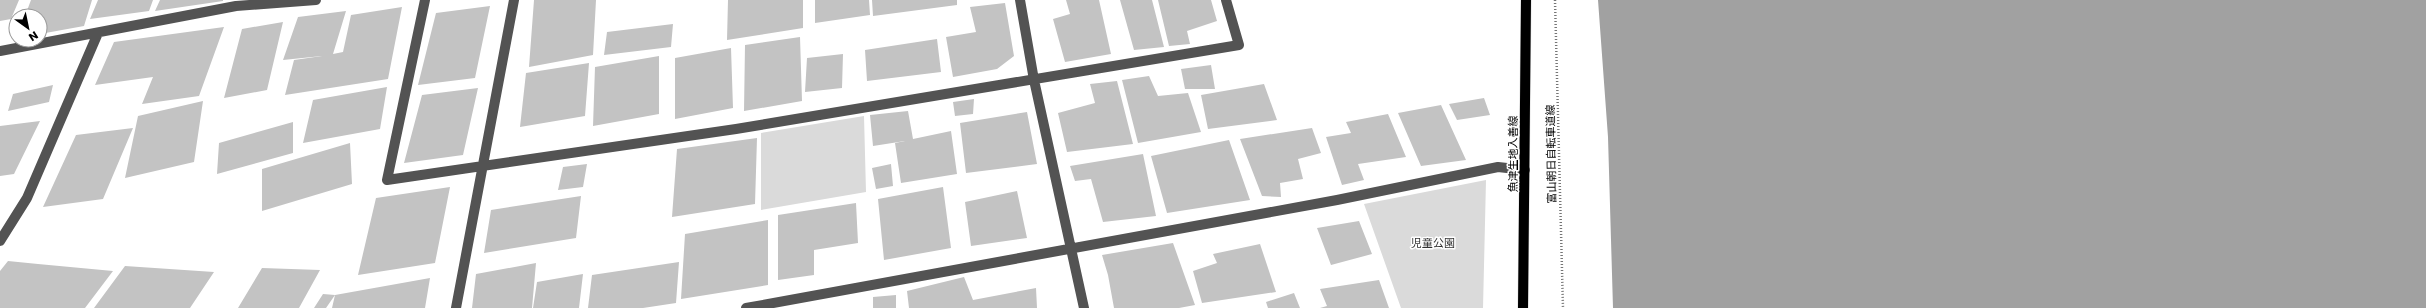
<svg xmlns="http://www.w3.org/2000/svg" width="2426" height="308" font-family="Poppins,'Noto Sans JP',sans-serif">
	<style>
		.green { fill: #dadada }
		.water { fill: #a1a1a1 }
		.building { fill: #c3c3c3 }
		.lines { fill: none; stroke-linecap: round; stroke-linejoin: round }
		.major-casing { stroke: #dbdbdb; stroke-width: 11 }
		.path { stroke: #757575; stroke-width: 2.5; stroke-dasharray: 1 2; stroke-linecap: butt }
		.minor { stroke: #535353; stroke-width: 10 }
		.major { stroke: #000; stroke-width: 10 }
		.labels { text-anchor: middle; stroke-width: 3; stroke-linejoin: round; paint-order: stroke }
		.street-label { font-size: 11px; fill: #000; stroke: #fff }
		.park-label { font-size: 11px; fill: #313131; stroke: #fff }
	</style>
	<rect width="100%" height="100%" fill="#fff"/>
	<!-- green -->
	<path class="green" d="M864,116L866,192L761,210V133Z
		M1486,180L1483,308H1401L1364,204Z"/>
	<!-- water -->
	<path class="water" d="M1598,0H2426V308H1613L1608,137Z"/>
	<!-- building -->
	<path class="building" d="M0,0H19L11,19L0,21Z
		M31,0H92L84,26L40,34V16H25Z
		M98,0H153L149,11L90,19Z
		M160,0H223V1L155,11Z
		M534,0H596L593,55L529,67Z
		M728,0H803V28L727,40Z
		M815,0H869L870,15L815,23Z
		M872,0H957V5L873,16Z
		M1066,0H1099L1111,54L1065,62L1053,19L1070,14Z
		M1120,0H1152L1164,47L1134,50Z
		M1158,0H1211L1217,21L1187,31L1190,44L1169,46Z
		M1005,3L1014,56L997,69L953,77L946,37L976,32L970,7Z
		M490,6L475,78L418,85L436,13Z
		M402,7L388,79L285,95L294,60L322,56L283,60L298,17L346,11L333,54L343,52L351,15Z
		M283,22L267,90L224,98L242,29Z
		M673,24L671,47L604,55L607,32Z
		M224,27L199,96L142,104L153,77L95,85L114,42Z
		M800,37L802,101L744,111L745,45Z
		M937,39L941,72L867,81L865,50Z
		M731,48L733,108L675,119V58Z
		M843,54L842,88L805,92L807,58Z
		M659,56V114L593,126L595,67Z
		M589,63L585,116L520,127L526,73Z
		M1211,65L1215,89H1185L1181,69Z
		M1149,76L1158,96L1188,93L1201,132L1138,143L1122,80Z
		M1117,81L1133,144L1067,152L1058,113L1095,103L1090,84Z
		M1264,84L1277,120L1208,129L1201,95Z
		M53,85L49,102L8,111L13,94Z
		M387,87L380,129L303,143L313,100Z
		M478,88L463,155L404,163L422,95Z
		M1484,98L1490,115L1457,120L1449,104Z
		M974,99L973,114L955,116L953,102Z
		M203,101L194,162L125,178L138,116Z
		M1441,105L1466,160L1421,166L1398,113Z
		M908,111L913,139L951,131L957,174L901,183L895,143L905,141L873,146L870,115Z
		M1027,112L1037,164L966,173L960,123Z
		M1388,114L1406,157L1358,164L1364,180L1342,185L1326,137L1351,133L1346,122Z
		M40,121L14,174L0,176V126Z
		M293,122V153L217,174L219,143Z
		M133,128L103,199L43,207L76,135Z
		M1312,128L1321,153L1298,159L1303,179L1280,183L1281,197L1262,196L1240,139Z
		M757,138L755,204L672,217L677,149Z
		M1229,140L1250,200L1167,213L1151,156Z
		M350,143L352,184L262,211V169Z
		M1143,154L1156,216L1103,222L1091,179L1075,181L1070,166Z
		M587,164L583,187L558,190L563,167Z
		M891,164L893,186L876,189L872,168Z
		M450,187L435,263L358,275L376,198Z
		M943,187L951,248L884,260L878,199Z
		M1017,191L1027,238L971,246L965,202Z
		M581,196L576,238L484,253L491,210Z
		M856,203L858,243L814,250V275L778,280V215Z
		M768,220V285L681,299L685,234Z
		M1359,221L1372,254L1331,265L1317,228Z
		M1173,243L1195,305L1179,308H1114L1108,275L1102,255Z
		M1260,244L1276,292L1202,303L1193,271L1217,263L1213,254Z
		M8,261L38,264L113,271L85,308H0V271Z
		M679,262L676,303L643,308H588L592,275Z
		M536,263L532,308H472L476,274Z
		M125,266L214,272L190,308H94Z
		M262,268L320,270L299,308H238Z
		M583,274L579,308H533L537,282Z
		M964,277L973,300L1036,288L1037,308H909L907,291Z
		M430,278L425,308H332L335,295Z
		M1379,280L1389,308H1320L1327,306L1320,289Z
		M1294,293L1300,308H1268L1266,302Z
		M323,294L335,295L326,308H314Z
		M896,295V308H873V297Z"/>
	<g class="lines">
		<!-- major casing -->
		<g class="major-casing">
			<path id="major" d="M1523,308L1526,0"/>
		</g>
		<!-- path -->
		<path class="path" d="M1555,0L1563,308"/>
		<!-- minor -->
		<path class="minor" d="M425,0L387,180L736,129L1239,45L1226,0
			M1020,0L1034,80L1084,308
			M0,51L236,6L316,0
			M0,241L27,198L98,33
			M456,308L514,0
			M746,308L1337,200L1498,167L1525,170"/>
		<!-- major -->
		<use href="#major" class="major"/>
	</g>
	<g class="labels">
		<!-- street labels -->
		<g class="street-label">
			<text transform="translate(1513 154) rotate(-90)" y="4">魚津生地入善線</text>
			<text transform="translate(1551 154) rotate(-91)" y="4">富山朝日自転車道線</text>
		</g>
		<!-- park labels -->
		<g class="park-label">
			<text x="1433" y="247">児童公園</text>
		</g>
	</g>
	<!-- north arrow -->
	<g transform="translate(28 28) rotate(147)"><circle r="19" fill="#ffffff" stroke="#999999"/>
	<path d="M0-3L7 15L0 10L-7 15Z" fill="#000000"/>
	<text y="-6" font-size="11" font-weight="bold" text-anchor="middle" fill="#000000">N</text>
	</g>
</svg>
